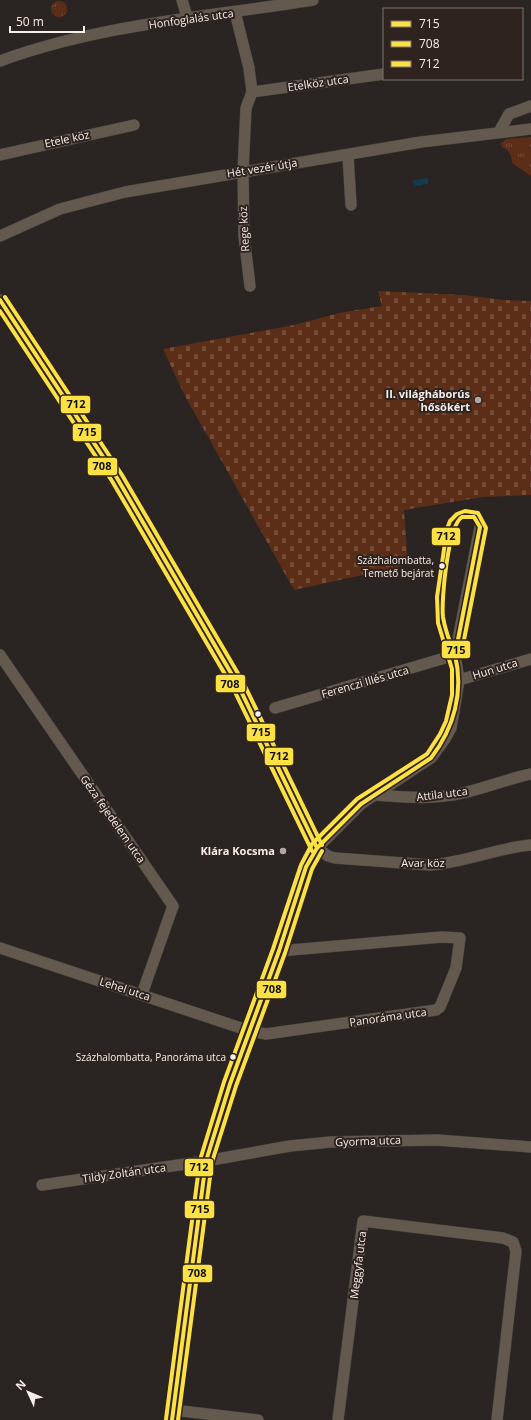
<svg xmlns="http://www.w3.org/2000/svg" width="531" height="1420" font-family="'Open Sans',sans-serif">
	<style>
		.grass { fill: url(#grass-tufts) }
		.cemetery { fill: url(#cemetery-stones) }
		.water { fill: url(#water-ripples) }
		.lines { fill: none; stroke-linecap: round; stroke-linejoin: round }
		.street-casing { stroke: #46413f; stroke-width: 12 }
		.street { stroke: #64594f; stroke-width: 11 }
		.bus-1-casing { stroke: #2e231e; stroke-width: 7 }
		.bus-2-casing { stroke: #2e231e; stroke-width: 7 }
		.bus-3-casing { stroke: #2e231e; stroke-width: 7 }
		.bus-1 { stroke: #fbe143; stroke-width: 4 }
		.bus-2 { stroke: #fbe143; stroke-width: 4 }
		.bus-3 { stroke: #fbe143; stroke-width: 4 }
		.poi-dot { fill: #afa7a5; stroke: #2e231e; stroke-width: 1.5 }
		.bus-dot { fill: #f6eeeb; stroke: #2e231e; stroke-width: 1.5 }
		.labels { text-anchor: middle; stroke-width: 4; stroke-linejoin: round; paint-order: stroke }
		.bus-label { font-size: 10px; fill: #f6eeeb; stroke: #2e231e; text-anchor: end }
		.street-label { font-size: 11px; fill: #f6eeeb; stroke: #2e231e }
		.poi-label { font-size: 11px; font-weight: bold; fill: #f6eeeb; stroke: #2e231e; text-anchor: end }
		.line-badge { stroke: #2e231e; stroke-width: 1.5 }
		.pale-badge-label { font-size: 11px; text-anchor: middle; font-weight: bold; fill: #111 }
	</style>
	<defs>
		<pattern id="grass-tufts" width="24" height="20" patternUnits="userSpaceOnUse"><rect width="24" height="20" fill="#5c2e17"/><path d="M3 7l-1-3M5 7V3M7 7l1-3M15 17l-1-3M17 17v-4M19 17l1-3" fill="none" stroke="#744d39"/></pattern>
		<pattern id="cemetery-stones" width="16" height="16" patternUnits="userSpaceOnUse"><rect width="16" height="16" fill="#5c2e17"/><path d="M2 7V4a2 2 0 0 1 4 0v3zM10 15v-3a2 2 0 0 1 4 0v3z" fill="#744d39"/></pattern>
		<pattern id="water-ripples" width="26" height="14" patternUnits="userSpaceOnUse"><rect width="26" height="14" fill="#113c49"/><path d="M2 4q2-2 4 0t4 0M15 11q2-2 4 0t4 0" fill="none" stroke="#345863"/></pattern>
	</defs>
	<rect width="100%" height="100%" fill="#2a2422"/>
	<!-- grass -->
	<path class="grass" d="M51 9a8 8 0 1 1 16 0a8 8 0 1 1-16 0Z
		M531,137V176L512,163C511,154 510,151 502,147L501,143L506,139Z"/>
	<!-- cemetery -->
	<path class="cemetery" d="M378,291L464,295L504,300L531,301V495L483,497L404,510L408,565L294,590L185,396L163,349L294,325L339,313L382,306Z"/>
	<!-- water -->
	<path class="water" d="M428,178V184L414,186L413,180Z"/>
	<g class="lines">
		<!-- street casing -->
		<g class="street-casing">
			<path id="street" d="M182,0L187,17
				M235,12L249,68L252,92L246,108L243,171L244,236L250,286
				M0,61C101,24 208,17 313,0
				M252,92L384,74
				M499,132L509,114L531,106
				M0,155L134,125
				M348,155L351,205
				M0,236L60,209L125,192L421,142L531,129
				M0,300L19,331L117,478L238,685L317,848L328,856L335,858L430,865C464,863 496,848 531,845
				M0,655L173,906L142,994
				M459,680L531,659
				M275,708L455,655
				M374,795C403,797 434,800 463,793C486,788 507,779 531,774
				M0,948L250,1031L266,1034L436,1010L440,1007L456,968L460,938L442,937L279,951
				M42,1185L206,1161L290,1146L331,1142L437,1140L531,1147
				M173,1410L258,1420
				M172,1420L206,1161L230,1084L279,951L306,867L317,848L361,804L431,758L445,739L451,728L454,711L459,680L455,655L480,527
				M338,1420L363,1221L503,1238L513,1242L516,1251L497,1420"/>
		</g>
		<!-- street -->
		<use href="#street" class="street"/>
		<!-- bus-1 casing -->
		<g class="bus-1-casing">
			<path id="bus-1" d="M0,300L117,478L238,685L317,848
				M462,517H474L480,527L455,655C450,643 445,630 443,617C441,600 448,525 462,517Z
				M172,1420L206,1161L230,1084L279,951L306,867L317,848L361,804L431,758C454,728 464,692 455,655"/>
		</g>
		<!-- bus-2 casing -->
		<g class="bus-2-casing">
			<path id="bus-2" d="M0,311L112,481L233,688L312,851
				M178,1420L212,1162L236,1086L285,953L312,869L322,851"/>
		</g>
		<!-- bus-3 casing -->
		<g class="bus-3-casing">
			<path id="bus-3" d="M5,297L122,475L243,682L322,845
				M166,1419L200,1160L224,1082L273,949L301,865L312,844L357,799L427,754L440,734L446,721L452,695V669L438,623L437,597L447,529L450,521L457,514L465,511L478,513L486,528L461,655"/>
		</g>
		<!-- bus-1 -->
		<use href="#bus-1" class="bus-1"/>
		<!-- bus-2 -->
		<use href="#bus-2" class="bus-2"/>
		<!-- bus-3 -->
		<use href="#bus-3" class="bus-3"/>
	</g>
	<!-- markers -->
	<g class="poi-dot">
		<circle cx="478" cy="400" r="4"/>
		<circle cx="283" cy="851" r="4"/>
	</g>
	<g class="bus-dot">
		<circle cx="442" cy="566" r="3.5"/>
		<circle cx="258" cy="714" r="3.5"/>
		<circle cx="233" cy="1057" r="3.5"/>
	</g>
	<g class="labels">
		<!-- bus labels -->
		<g class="bus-label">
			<text x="434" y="564">Százhalombatta,<tspan x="434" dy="13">Temető bejárat</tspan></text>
			<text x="226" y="1061">Százhalombatta, Panoráma utca</text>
		</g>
		<!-- street labels -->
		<g class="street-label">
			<text transform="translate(191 19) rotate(-8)" y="4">Honfoglalás utca</text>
			<text transform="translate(318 83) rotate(-8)" y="4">Etelköz utca</text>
			<text transform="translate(67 139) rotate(-12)" y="4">Etele köz</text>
			<text transform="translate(262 168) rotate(-9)" y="4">Hét vezér útja</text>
			<text transform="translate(244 229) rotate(-93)" y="4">Rege köz</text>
			<text transform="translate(495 669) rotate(-17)" y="4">Hun utca</text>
			<text transform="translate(365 682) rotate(-16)" y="4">Ferenczi Illés utca</text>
			<text transform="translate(442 794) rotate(-7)" y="4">Attila utca</text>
			<text transform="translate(113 819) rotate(55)" y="4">Géza fejedelem utca</text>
			<text x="423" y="867">Avar köz</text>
			<text transform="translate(125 989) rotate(18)" y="4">Lehel utca</text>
			<text transform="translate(388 1017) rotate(-8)" y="4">Panoráma utca</text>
			<text transform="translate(368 1141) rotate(-2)" y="4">Gyorma utca</text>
			<text transform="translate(124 1173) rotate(-8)" y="4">Tildy Zoltán utca</text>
			<text transform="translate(358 1265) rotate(-83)" y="4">Meggyfa utca</text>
		</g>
		<!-- poi labels -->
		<g class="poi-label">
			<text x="470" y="398">II. világháborús<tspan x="470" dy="13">hősökért</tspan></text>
			<text x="275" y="855">Klára Kocsma</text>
		</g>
	</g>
	<g class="line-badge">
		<rect x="60" y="395" width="31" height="19" rx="4" fill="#fbe143"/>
		<rect x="72" y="423" width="30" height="19" rx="4" fill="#fbe143"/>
		<rect x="87" y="457" width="31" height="19" rx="4" fill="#fbe143"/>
		<rect x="431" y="527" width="30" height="19" rx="4" fill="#fbe143"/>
		<rect x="441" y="640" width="30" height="19" rx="4" fill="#fbe143"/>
		<rect x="215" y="674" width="31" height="19" rx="4" fill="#fbe143"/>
		<rect x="246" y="723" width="30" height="19" rx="4" fill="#fbe143"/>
		<rect x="264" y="747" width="30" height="19" rx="4" fill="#fbe143"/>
		<rect x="256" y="980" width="31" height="19" rx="4" fill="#fbe143"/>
		<rect x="184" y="1158" width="30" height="19" rx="4" fill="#fbe143"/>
		<rect x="184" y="1200" width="31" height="19" rx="4" fill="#fbe143"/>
		<rect x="182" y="1264" width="31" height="19" rx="4" fill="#fbe143"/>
	</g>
	<g class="pale-badge-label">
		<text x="76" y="408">712</text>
		<text x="87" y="436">715</text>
		<text x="102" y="470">708</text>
		<text x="446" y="540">712</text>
		<text x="456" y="654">715</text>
		<text x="230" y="688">708</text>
		<text x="261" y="736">715</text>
		<text x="279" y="760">712</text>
		<text x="272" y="993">708</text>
		<text x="199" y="1171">712</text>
		<text x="200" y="1213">715</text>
		<text x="197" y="1277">708</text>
	</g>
	<!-- legend -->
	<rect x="383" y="8" width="140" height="72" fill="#2e231e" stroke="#7e7470"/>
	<rect x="391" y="21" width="20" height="6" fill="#fbe143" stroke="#7e7470"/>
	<text x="419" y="28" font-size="12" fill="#f6eeeb">715</text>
	<rect x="391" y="41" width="20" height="6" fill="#fbe143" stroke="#7e7470"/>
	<text x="419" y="48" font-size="12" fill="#f6eeeb">708</text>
	<rect x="391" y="61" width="20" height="6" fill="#fbe143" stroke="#7e7470"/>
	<text x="419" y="68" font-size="12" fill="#f6eeeb">712</text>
	<!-- north arrow -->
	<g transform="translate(28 1392) rotate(314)" stroke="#2e231e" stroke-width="3" paint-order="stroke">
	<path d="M0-3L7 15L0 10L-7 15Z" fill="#f6eeeb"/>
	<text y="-6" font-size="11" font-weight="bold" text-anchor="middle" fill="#f6eeeb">N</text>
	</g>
	<!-- scale -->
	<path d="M10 26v6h74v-6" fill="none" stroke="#f6eeeb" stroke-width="2"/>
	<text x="16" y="26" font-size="12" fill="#f6eeeb" stroke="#2e231e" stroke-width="3" paint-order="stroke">50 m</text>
</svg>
